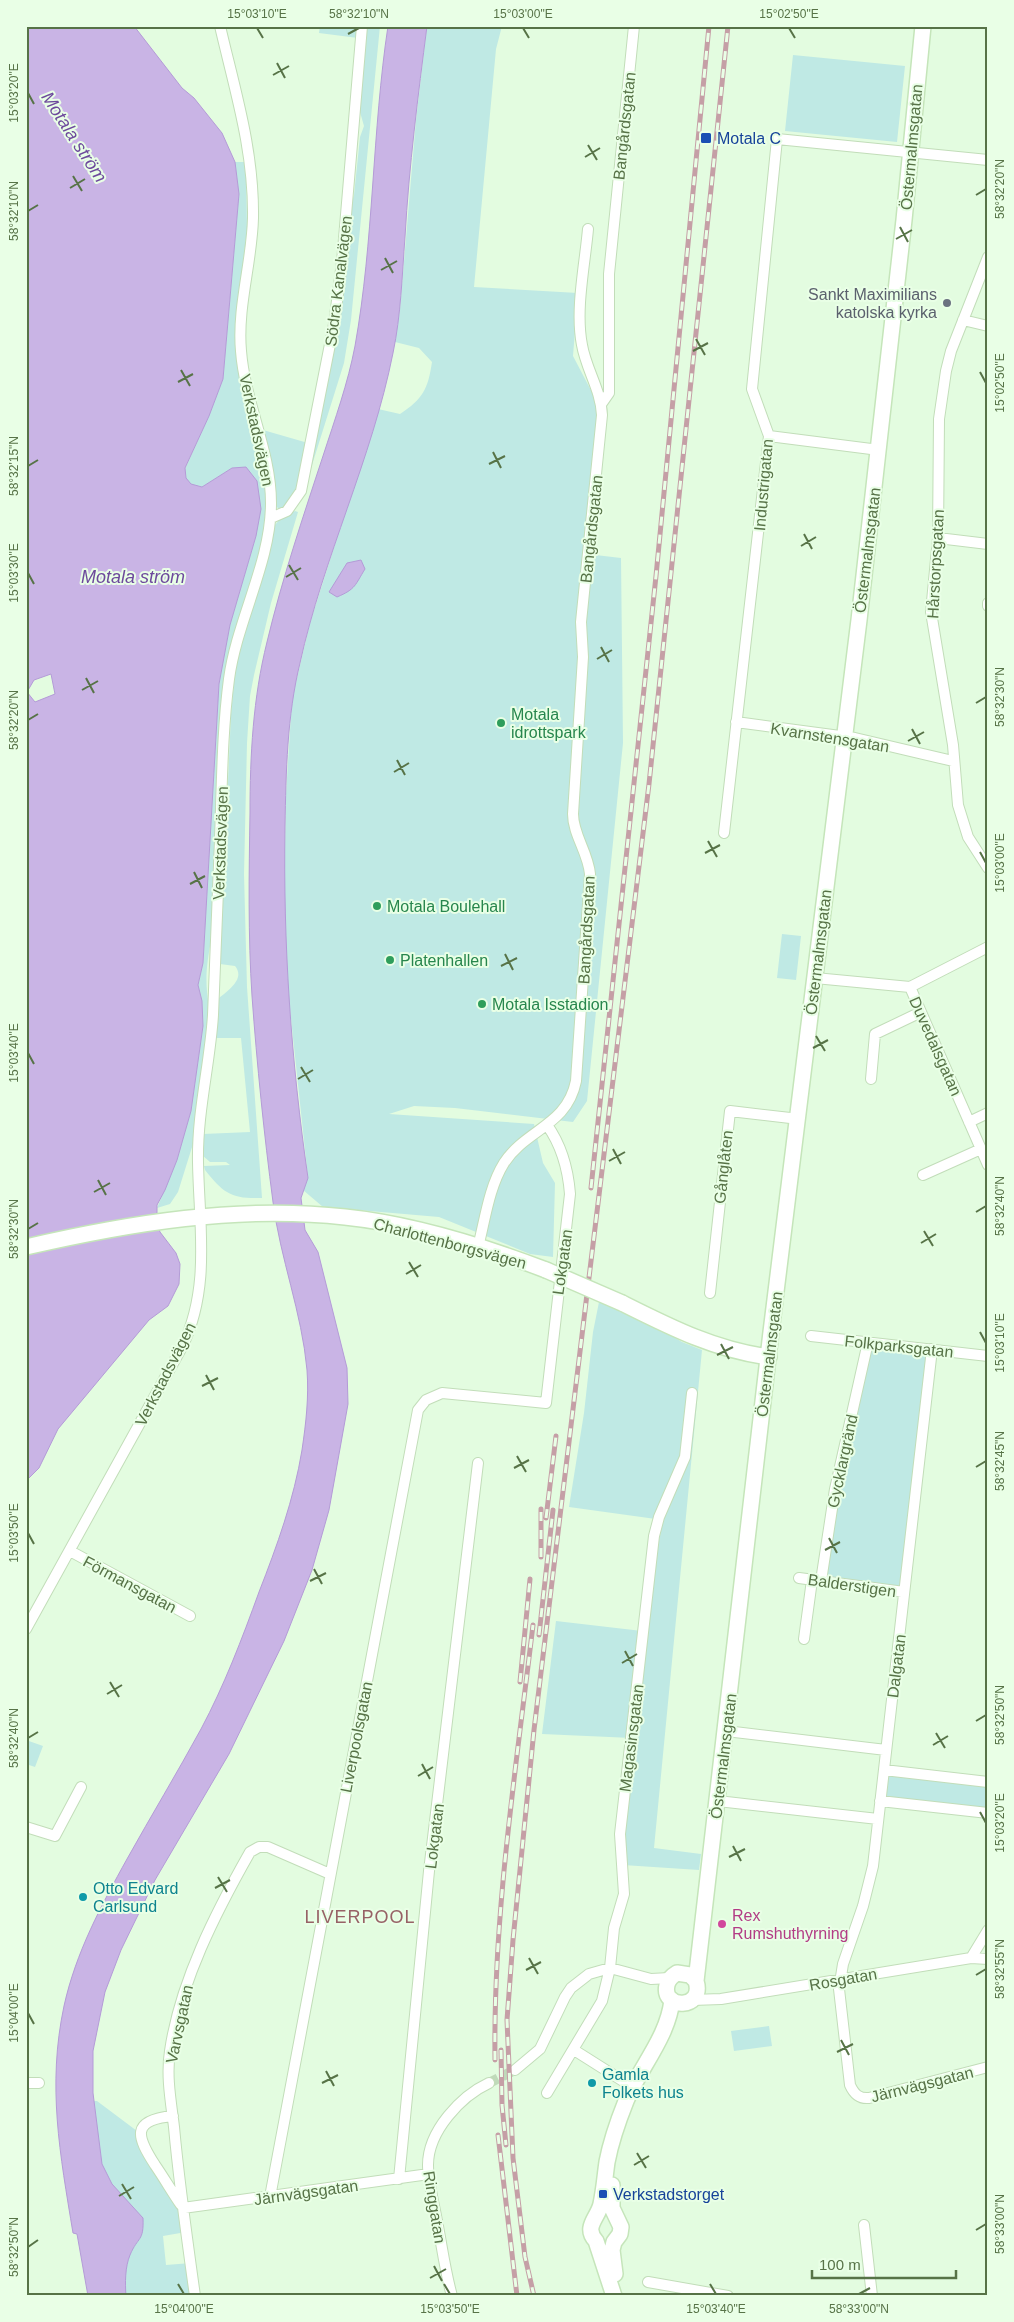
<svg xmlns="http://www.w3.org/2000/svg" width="1014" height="2322" font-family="Helvetica,sans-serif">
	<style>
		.green { fill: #bfe9e4 }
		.water { fill: #c9b4e5; stroke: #b49bd7; fill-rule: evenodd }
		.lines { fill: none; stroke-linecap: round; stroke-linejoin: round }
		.street-tunnel { stroke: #c0daba; stroke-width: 10; stroke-dasharray: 10 5; stroke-linecap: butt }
		.street-casing { stroke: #c2ddb9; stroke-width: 12 }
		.secondary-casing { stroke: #c5e5ba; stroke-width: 18 }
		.street { stroke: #fff; stroke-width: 10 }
		.secondary { stroke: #fff; stroke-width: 15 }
		.rail-casing { stroke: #c59fa6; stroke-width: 5 }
		.rail { stroke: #e9ffe6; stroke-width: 3; stroke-dasharray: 9; stroke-linecap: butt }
		.secondary-bridge-casing { stroke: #c5e5ba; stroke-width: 18; stroke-linecap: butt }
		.secondary-bridge { stroke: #fff; stroke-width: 15 }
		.ticks { fill: none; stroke: #577347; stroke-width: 2 }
		.transit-dot { fill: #1a4fb4; stroke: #e9ffe6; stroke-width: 2 }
		.worship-dot { fill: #6b7280; stroke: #e9ffe6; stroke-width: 2 }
		.leisure-dot { fill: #2e9e5b; stroke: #e9ffe6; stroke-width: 2 }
		.culture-dot { fill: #0f9aa8; stroke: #e9ffe6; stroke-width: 2 }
		.hotel-dot { fill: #d1479c; stroke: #e9ffe6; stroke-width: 2 }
		.labels { text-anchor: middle; stroke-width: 4; stroke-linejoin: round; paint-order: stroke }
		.street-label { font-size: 16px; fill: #577347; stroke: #e9ffe6 }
		.transit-label { font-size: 16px; fill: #164399; stroke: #e9ffe6; text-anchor: start }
		.worship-label { font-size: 16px; fill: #5b616d; stroke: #e9ffe6; text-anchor: end }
		.leisure-label { font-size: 16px; fill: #27864d; stroke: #e9ffe6; text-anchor: start }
		.culture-label { font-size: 16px; fill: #0d838f; stroke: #e9ffe6; text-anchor: start }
		.hotel-label { font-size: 16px; fill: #b23c85; stroke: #e9ffe6; text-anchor: start }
		.water-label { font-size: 18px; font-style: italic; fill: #6d499c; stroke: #e9ffe6 }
		.neighbourhood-label { font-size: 18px; letter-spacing: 1px; fill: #976266; stroke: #e9ffe6 }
		.neatline { fill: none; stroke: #577347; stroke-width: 2 }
		.ticks-label { font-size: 12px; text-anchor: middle; fill: #577347 }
	</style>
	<rect width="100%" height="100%" fill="#e3fce0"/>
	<!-- green -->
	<path class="green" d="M320,26H360L358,38L319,33Z
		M365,26H380L351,320L344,363L307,481L348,216L354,195L360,137L364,126L358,105Z
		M427,26H502L496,49L474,287L578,293L573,356L606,419L587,554L621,558L623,743L587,1101L573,1122L455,1108L414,1106L389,1114L534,1124L543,1163L555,1183L553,1257L530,1254L439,1217L323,1207L303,1190L308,1178L289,1000L284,898L286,794L292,699L310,623L378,409L400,414C423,399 428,389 432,362L419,348L395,342L400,309L416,120Z
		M793,55L905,66L897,142L785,131Z
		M235,162H246L247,229L236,323V348L238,369L262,470L267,505L262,542L229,656L210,946C206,969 205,983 209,1007L193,1144L178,1192L170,1204L157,1208L177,1160L191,1111L203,1026L202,1001L198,985L203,963L219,684L230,625L256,536L232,468L202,487L191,485L186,478L185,469L209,416L223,379L239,194Z
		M263,430L308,443L300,488L287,509H279L276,506Z
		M295,511L298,512L271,603L254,675L250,696L247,743L244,874L247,987L262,1198C232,1199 224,1194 205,1170L204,1166L230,1165L226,1162H210L202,1155L203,1134L250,1132L241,1038H214L218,999C227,991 246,979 235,966L220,964L231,714L235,672L242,639L268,553L274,526L281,518Z
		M782,934L801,936L796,980L777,978Z
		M599,1302L643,1319L682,1342L702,1350L654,1848L701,1854L699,1870L623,1865L618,1839L632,1738L542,1734L556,1621L642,1631L663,1520L569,1507L584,1413L593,1332Z
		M865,1346L935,1350L906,1597L820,1585Z
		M26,1740L43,1746L35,1767L26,1764Z
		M885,1774L988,1785V1816L881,1806Z
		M769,2026L772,2046L734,2051L731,2031Z
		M70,2101H97L137,2131L183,2214L186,2232L163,2236L166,2265L191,2263L195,2296H103Z"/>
	<!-- water -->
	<path class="water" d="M26,26H134L182,88L194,98L222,133L235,162L239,194L223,379L209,416L185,468L186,478L191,484L202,487L232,468L246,467L257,481L261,509L256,536L230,625L219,684L203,963L198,985L202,1001L203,1026L191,1111L177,1160L165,1190L157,1205V1224L160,1232L176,1253L180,1264L179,1284L168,1306L149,1320L58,1429L39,1468L26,1481ZM51,674L55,694L35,702L27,692L34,680Z
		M388,26H427C418,96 409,166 405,237C402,276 401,315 393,353C372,459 323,558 300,663C287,716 286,772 285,826C283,943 291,1061 308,1178L301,1198L305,1230L318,1252L347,1368L348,1404L329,1510L312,1570L284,1641L229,1754L155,1880L121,1950L105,1992L93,2051V2093L102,2164L112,2184L143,2218C144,2242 138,2236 130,2255C125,2267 125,2283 126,2296H88L77,2234L73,2233C60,2154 47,2086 64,2006C76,1952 101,1906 127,1859C151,1816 177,1773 201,1729C224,1686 242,1639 259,1592C277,1546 294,1499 302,1450C306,1423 309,1397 307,1370C302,1313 280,1258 273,1202C264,1134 257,1065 252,996C248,936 249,874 250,813C250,755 253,698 267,642C282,579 303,517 323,456C335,419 348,383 355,346C374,240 372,132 388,26Z
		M361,560L365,569C355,585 356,589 337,597L329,592L347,563Z"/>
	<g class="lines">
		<!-- street-tunnel -->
		<path class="street-tunnel" d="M489,2083L515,2070"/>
		<!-- street casing -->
		<g class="street-casing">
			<path id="street" d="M988,257L951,351L946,371L939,419L938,538L931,612L953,745L958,805L968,837L988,868
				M963,320L988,326
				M602,403L609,393V274L634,26
				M769,436L879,450
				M271,518L287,511L301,491L334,324L342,262L362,26
				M938,538L988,544
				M988,603V606
				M736,722L855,738L953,761
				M724,833L769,436L752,389L777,139L988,160
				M815,978L910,987L988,1165
				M910,987L988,947
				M871,1079L875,1034L921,1012
				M969,1122L988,1113
				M923,1175L981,1149
				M478,1247C485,1220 489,1187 504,1163C526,1129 567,1126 576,1081L590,874C588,852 573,835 573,814L583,657L581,622L602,415C601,390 586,369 582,345C575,310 585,264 588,229
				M710,1293L730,1111L799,1119
				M811,1336L988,1356
				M932,1349L873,1866L863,1906L843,1964L839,1989L850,2085C854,2094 859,2099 869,2098L988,2067
				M70,1551L190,1616
				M799,1578L904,1592
				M821,1581L835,1489L868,1342
				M26,1629L182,1347C211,1288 199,1225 198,1162C197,1112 210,1064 213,1015C215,957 218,898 220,840C222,787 222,732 229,679C237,620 271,562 271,503C271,451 245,403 241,351C237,307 252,262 253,218C254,150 235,91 220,26
				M804,1639L812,1580
				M726,1731L886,1750
				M884,1770L988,1782
				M718,1801L878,1819
				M880,1801L988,1813
				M26,1827L55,1836L81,1787
				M971,1958L988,1930
				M692,2000L721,1999L971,1958L988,1959
				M574,2050L623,2081
				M515,2070L540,2049L565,1997L571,1988L589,1974L610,1968L651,1979L670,1978
				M26,2083H39
				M547,2093L602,2001L610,1968L614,1928L624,1894L620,1834L654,1536L659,1517L685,1457L692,1393
				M173,2116C130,2120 137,2137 155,2165C164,2178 172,2192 181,2205
				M399,2179L429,1871L478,1463
				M270,2197L418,1410L426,1400L442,1393L546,1403L570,1194C568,1168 562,1146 547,1125
				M183,2208L429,2174
				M864,2225L872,2296
				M648,2282L728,2296
				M195,2296C187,2239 179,2183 174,2127C171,2102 166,2076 170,2051C180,1982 216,1912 250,1852L259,1847H268L330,1874
				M452,2296C445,2271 442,2246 437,2221C434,2203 428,2183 428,2165C428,2131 461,2096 489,2083"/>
		</g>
		<!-- secondary casing -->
		<g class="secondary-casing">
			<path id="secondary" d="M26,1247C130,1223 239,1205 345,1217C413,1224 483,1246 546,1270
				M622,1303C670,1327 715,1350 769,1357
				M696,1981L690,1975L677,1973C672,1976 668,1979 667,1985C661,2010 705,2010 696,1981L771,1332L859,620L904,220L923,26
				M612,2185V2208L621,2227L620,2234L614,2242L612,2250L615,2274
				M614,2296L596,2241C583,2227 598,2218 601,2204C604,2190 605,2176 607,2162C611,2141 618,2121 626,2101C640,2067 668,2037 672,2000"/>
		</g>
		<!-- street -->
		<use href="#street" class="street"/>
		<!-- secondary -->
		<use href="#secondary" class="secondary"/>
		<!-- rail casing -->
		<g class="rail-casing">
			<path id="rail" d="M591,1188L656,576L709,26
				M546,1518L556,1436
				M541,1557V1509
				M539,1635L553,1510
				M520,1682L530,1579
				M501,2050L502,2105L506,2145
				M495,2060C493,1915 516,1769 533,1625
				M498,2135L517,2296
				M534,2296L525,2257L513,2158L507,2020L513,1940L534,1730L649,784L728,26"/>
		</g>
		<!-- rail -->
		<use href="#rail" class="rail"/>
		<!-- secondary-bridge casing -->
		<g class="secondary-bridge-casing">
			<path id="secondary-bridge" d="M546,1270L622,1303"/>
		</g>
		<!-- secondary-bridge -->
		<use href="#secondary-bridge" class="secondary-bridge"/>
	</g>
	<!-- ticks -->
	<path class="ticks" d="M257,28L263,38M523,28L529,38M789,28L795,38M348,34L359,28M277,63L285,78M273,75L289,66M28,93L34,104M588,145L597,160M585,157L600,148M73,176L82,191M70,188L85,179M976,195L986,189M28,211L38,205M900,227L908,242M896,239L912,230M385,258L393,273M381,270L397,261M696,339L705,355M693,351L708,343M181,370L190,386M980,372L986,383M178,382L193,374M493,452L501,468M489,464L505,456M28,466L38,460M804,534L812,549M801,546L816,537M289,565L298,580M28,573L34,584M286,577L301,568M601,647L609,662M597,659L612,650M86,678L94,693M82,690L98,681M976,703L986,697M28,720L38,714M912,729L920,744M908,741L924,732M397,760L405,775M394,772L409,763M708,841L717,857M980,852L986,863M705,853L720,845M194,872L202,888M190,884L205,876M505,954L513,970M501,966L517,958M816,1036L825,1051M813,1048L828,1040M28,1053L34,1064M301,1067L310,1082M298,1079L313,1070M613,1149L621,1164M609,1161L625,1152M98,1180L106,1195M94,1192L110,1183M976,1212L986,1206M28,1229L38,1223M924,1231L933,1246M921,1243L936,1234M409,1262L418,1277M406,1274L421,1265M980,1332L986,1343M721,1344L729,1359M717,1355L733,1347M206,1375L214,1390M202,1386L218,1378M517,1456L526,1472M976,1467L986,1461M514,1468L529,1460M28,1533L34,1544M829,1538L837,1553M825,1550L840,1542M314,1569L322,1584M310,1581L326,1573M625,1651L633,1666M622,1663L637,1654M110,1682L119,1697M107,1694L122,1685M976,1721L986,1715M936,1733L945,1748M28,1738L38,1732M933,1745L948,1736M422,1764L430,1779M418,1776L433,1767M980,1812L986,1823M733,1846L741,1861M729,1857L745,1849M218,1877L227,1892M215,1888L230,1880M529,1958L538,1974M526,1970L541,1962M976,1975L986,1969M28,2013L34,2024M841,2040L849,2055M837,2052L853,2044M326,2071L334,2086M322,2083L338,2075M637,2153L646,2168M634,2165L649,2156M122,2184L131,2199M119,2196L134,2187M976,2230L986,2224M28,2247L38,2240M434,2266L442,2281M430,2278L446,2269M178,2284L184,2294M444,2284L450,2294M710,2284L716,2294M859,2294L870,2288"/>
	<!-- markers -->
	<g class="transit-dot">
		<rect x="700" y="132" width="12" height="12" rx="2.5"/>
		<rect x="598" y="2189" width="10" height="10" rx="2.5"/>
	</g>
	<circle class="worship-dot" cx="947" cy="303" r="5"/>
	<g class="leisure-dot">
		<circle cx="501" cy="723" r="5"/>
		<circle cx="377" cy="906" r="5"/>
		<circle cx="390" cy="960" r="5"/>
		<circle cx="482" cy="1004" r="5"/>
	</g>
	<g class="culture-dot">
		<circle cx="83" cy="1897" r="5"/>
		<circle cx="592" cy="2083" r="5"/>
	</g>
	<circle class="hotel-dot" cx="722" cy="1924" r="5"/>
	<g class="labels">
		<!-- street labels -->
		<g class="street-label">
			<text transform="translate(624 126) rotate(-84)" y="6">Bangårdsgatan</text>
			<text transform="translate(911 147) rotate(-85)" y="6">Östermalmsgatan</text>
			<text transform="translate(338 281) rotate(-83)" y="6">Södra Kanalvägen</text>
			<text transform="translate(257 430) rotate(78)" y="6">Verkstadsvägen</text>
			<text transform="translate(763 485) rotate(-85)" y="6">Industrigatan</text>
			<text transform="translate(591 529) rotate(-84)" y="6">Bangårdsgatan</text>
			<text transform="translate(867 550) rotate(-83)" y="6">Östermalmsgatan</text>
			<text transform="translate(935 564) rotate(-87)" y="6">Hårstorpsgatan</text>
			<text transform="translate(830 737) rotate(9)" y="6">Kvarnstensgatan</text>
			<text transform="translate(220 843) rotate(-88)" y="6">Verkstadsvägen</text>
			<text transform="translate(586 930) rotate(-87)" y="6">Bangårdsgatan</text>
			<text transform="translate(818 952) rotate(-83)" y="6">Östermalmsgatan</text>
			<text transform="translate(936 1046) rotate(66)" y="6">Duvedalsgatan</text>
			<text transform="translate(723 1167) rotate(-84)" y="6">Gånglåten</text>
			<text transform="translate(450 1243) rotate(15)" y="6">Charlottenborgsvägen</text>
			<text transform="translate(562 1262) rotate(-82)" y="6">Lokgatan</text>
			<text transform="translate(899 1346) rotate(6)" y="6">Folkparksgatan</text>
			<text transform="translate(769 1354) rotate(-83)" y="6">Östermalmsgatan</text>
			<text transform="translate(165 1374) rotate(-63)" y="6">Verkstadsvägen</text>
			<text transform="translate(842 1461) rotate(-78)" y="6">Gycklargränd</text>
			<text transform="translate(130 1584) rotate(28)" y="6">Förmansgatan</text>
			<text transform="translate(852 1585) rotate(8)" y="6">Balderstigen</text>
			<text transform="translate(896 1666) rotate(-83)" y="6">Dalgatan</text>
			<text transform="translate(356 1737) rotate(-79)" y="6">Liverpoolsgatan</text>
			<text transform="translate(631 1738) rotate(-83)" y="6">Magasinsgatan</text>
			<text transform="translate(723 1756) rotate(-83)" y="6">Östermalmsgatan</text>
			<text transform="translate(434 1836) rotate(-83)" y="6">Lokgatan</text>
			<text transform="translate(843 1979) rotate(-10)" y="6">Rosgatan</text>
			<text transform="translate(179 2024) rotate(-78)" y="6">Varvsgatan</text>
			<text transform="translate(922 2084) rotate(-14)" y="6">Järnvägsgatan</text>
			<text transform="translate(306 2192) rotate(-8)" y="6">Järnvägsgatan</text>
			<text transform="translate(435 2207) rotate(81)" y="6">Ringgatan</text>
		</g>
		<!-- transit labels -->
		<g class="transit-label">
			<text x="717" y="144">Motala C</text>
			<text x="613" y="2200">Verkstadstorget</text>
		</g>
		<!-- worship labels -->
		<g class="worship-label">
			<text x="937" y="300">Sankt Maximilians<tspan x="937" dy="18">katolska kyrka</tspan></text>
		</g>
		<!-- leisure labels -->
		<g class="leisure-label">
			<text x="511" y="720">Motala<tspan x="511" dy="18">idrottspark</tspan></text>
			<text x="387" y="912">Motala Boulehall</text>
			<text x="400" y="966">Platenhallen</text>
			<text x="492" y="1010">Motala Isstadion</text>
		</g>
		<!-- culture labels -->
		<g class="culture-label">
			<text x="93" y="1894">Otto Edvard<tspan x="93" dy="18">Carlsund</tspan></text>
			<text x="602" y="2080">Gamla<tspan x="602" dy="18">Folkets hus</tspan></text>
		</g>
		<!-- hotel labels -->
		<g class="hotel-label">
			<text x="732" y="1921">Rex<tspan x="732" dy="18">Rumshuthyrning</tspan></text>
		</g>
		<!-- water labels -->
		<g class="water-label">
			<text transform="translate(74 137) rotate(57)" y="6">Motala ström</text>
			<text x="133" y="583">Motala ström</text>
		</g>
		<!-- neighbourhood labels -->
		<g class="neighbourhood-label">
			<text x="360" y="1923">LIVERPOOL</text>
		</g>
	</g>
	<!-- border -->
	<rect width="1014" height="2322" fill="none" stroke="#e9ffe6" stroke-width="55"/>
	<!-- scale -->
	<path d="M812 2270v8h144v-8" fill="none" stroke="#577347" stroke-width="2.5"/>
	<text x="819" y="2270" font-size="15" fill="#577347" stroke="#e9ffe6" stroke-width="4" paint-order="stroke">100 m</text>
	<rect x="28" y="28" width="958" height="2266" class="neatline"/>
	<g class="ticks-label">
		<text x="257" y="18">15°03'10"E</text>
		<text x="359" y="18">58°32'10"N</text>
		<text x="523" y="18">15°03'00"E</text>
		<text x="789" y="18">15°02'50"E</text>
		<text transform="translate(14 93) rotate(-90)" y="4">15°03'20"E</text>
		<text transform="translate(1000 189) rotate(-90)" y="4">58°32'20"N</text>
		<text transform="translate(14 211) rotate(-90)" y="4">58°32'10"N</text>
		<text transform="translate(1000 383) rotate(-90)" y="4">15°02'50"E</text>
		<text transform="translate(14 466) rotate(-90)" y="4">58°32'15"N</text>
		<text transform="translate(14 573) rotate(-90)" y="4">15°03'30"E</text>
		<text transform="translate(1000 697) rotate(-90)" y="4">58°32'30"N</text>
		<text transform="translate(14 720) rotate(-90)" y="4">58°32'20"N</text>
		<text transform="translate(1000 863) rotate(-90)" y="4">15°03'00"E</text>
		<text transform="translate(14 1053) rotate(-90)" y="4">15°03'40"E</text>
		<text transform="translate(1000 1206) rotate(-90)" y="4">58°32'40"N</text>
		<text transform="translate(14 1229) rotate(-90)" y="4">58°32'30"N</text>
		<text transform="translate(1000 1343) rotate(-90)" y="4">15°03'10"E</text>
		<text transform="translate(1000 1461) rotate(-90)" y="4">58°32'45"N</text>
		<text transform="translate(14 1533) rotate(-90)" y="4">15°03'50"E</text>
		<text transform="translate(1000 1715) rotate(-90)" y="4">58°32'50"N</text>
		<text transform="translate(14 1738) rotate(-90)" y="4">58°32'40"N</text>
		<text transform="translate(1000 1823) rotate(-90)" y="4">15°03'20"E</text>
		<text transform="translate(1000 1969) rotate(-90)" y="4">58°32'55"N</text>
		<text transform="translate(14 2013) rotate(-90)" y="4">15°04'00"E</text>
		<text transform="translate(1000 2224) rotate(-90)" y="4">58°33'00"N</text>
		<text transform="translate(14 2247) rotate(-90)" y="4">58°32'50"N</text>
		<text x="184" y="2313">15°04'00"E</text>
		<text x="450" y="2313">15°03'50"E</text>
		<text x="716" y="2313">15°03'40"E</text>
		<text x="859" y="2313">58°33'00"N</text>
	</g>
</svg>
